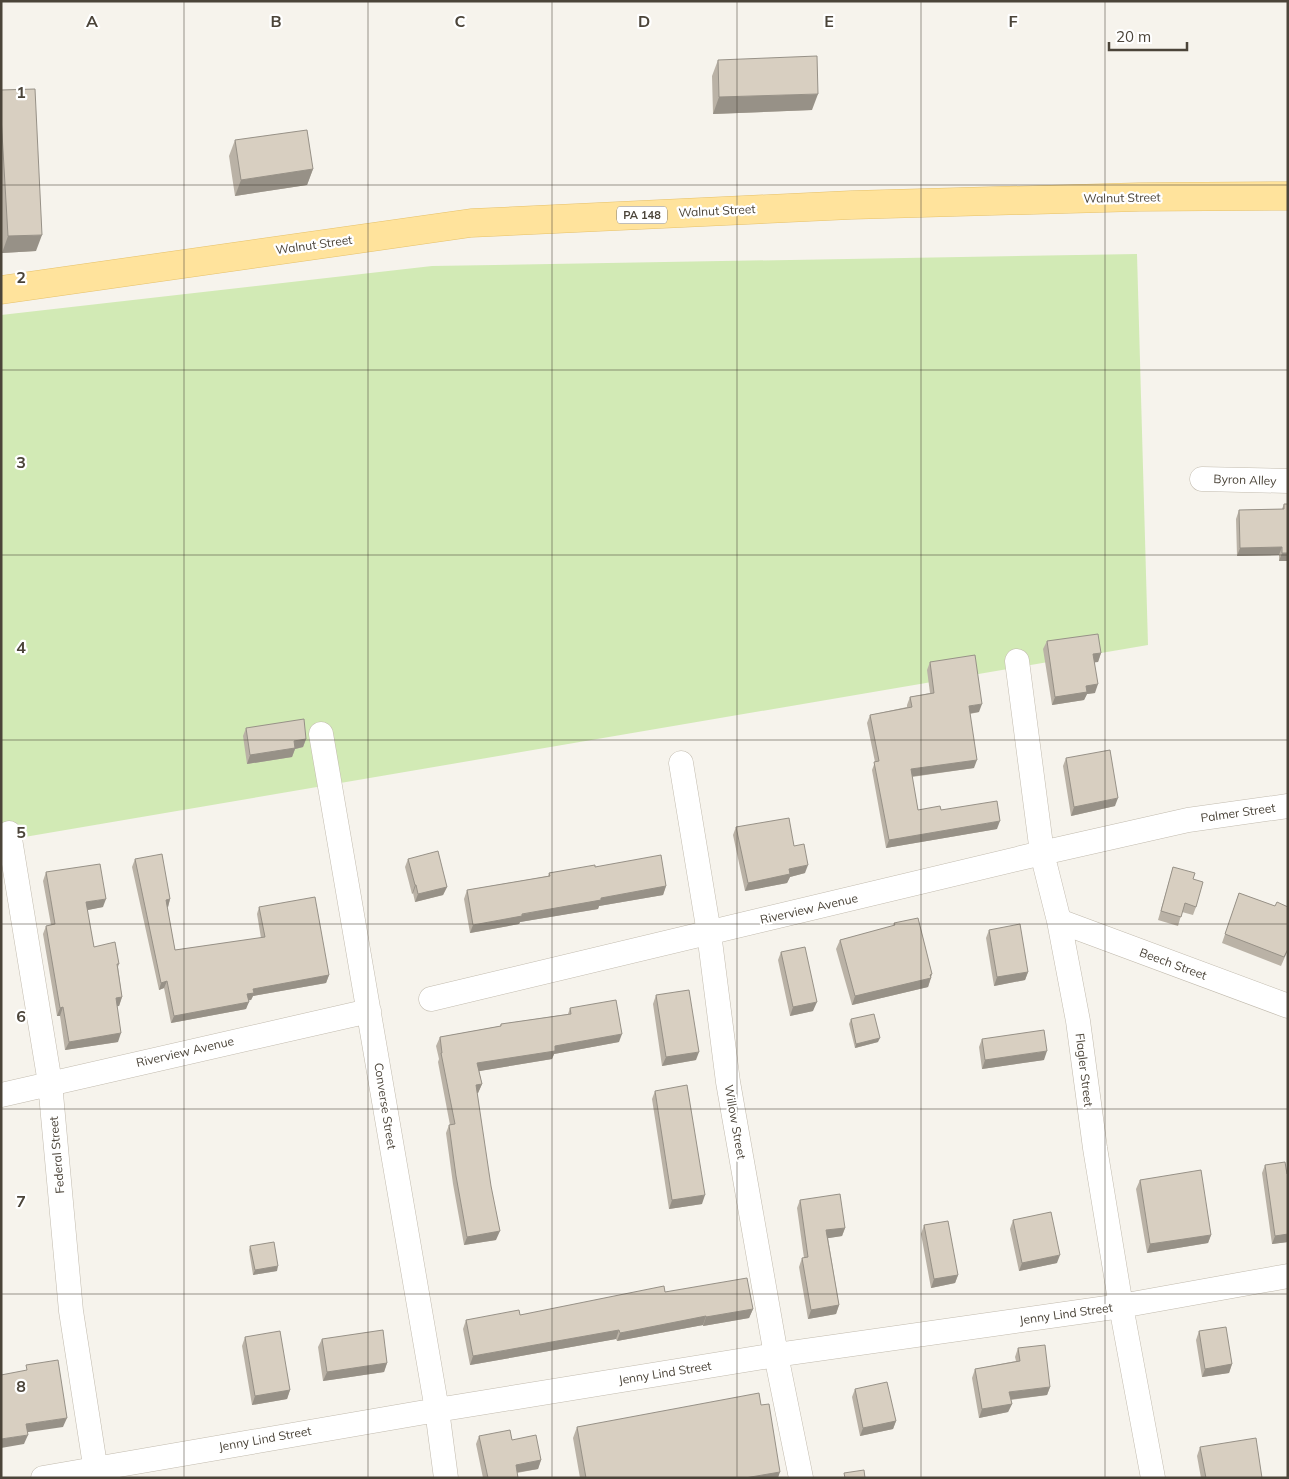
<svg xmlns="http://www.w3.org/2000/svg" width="1289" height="1479" font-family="Mulish,sans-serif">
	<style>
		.green { fill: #d2eab5 }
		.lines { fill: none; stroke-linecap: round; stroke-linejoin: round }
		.minor-casing { stroke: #c2bbae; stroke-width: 25 }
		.primary-casing { stroke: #e6c16a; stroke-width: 29 }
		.minor { stroke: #fff; stroke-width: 24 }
		.primary { stroke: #ffe39c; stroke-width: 28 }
		.wall { fill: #bab2a6 }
		.shaded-wall { fill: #979187 }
		.building { fill: #d8cfc1; stroke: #979187 }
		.grid { fill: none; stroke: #4b4439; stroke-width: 1; stroke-opacity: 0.55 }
		.labels { text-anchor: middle; stroke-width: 4.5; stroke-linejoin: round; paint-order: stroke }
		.shield { fill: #fff; stroke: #817c74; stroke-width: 1 }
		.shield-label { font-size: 11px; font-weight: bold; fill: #4b4439 }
		.street-label { font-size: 12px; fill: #4b4439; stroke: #fff }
		.grid-label { font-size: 16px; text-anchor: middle; font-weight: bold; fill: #4b4439; stroke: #fff; stroke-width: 4.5; stroke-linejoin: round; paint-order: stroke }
	</style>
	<rect width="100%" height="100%" fill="#f6f3ec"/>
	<!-- green -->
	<path class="green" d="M1137,254L1148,645L1,841V315L432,266Z"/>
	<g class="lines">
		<!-- minor casing -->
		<g class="minor-casing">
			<path id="minor" d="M1202,479L1288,481
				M1017,661L1042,853L1059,921L1078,1021L1095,1148L1121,1306L1153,1478
				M321,734L437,1410L446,1478
				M681,763L709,933L728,1082L776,1355L801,1478
				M9,833L50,1083L71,1311L97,1478
				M1059,921L1288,1006
				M431,999L1042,853L1188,820L1288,806
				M1,1095L369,1011
				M43,1478L437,1410L776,1355L1121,1306L1288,1276"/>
		</g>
		<!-- primary casing -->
		<g class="primary-casing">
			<path id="primary" d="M1,290L471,223L851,205L1139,197L1288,196"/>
		</g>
		<!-- minor -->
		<use href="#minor" class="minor"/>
		<!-- primary -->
		<use href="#primary" class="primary"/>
	</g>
	<!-- wall -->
	<path class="wall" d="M718,60L812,110L713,114L712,76Z
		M1,90L36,251L2,253Z
		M235,140L313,169L307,185L235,196L229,156Z
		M1284,504H1288V561H1279V555L1237,556L1236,519L1239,510L1282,509Z
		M1047,641L1101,653L1098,662H1095V693L1087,694L1084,700L1052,705L1043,649Z
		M930,662L979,712L970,714L974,768L912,777L918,810H941L997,829L886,848L872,770L875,762L867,723L870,715L907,707V705L910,697L930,693L927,670Z
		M246,728L306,739L303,747L295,749L292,757L247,764L243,736Z
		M1066,758L1115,806L1071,816L1063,766Z
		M736,827L794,846L805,873L790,877L787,883L745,891L733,835Z
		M135,859L170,899L168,907H167L175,950L261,938L257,914L259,907L329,975L326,983L253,996L251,1000H248L246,1009L171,1023L164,988L159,990L132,867Z
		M408,859L447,887L443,895L415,902L413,893L412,894L405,867Z
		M595,867L666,886L663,895L599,906L598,909L520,922L519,924L470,933L464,899L467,890L548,876L549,873Z
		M1173,867L1193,879L1196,907L1193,915L1182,912L1178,926L1158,920Z
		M46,872L103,907L87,910L94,947L119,964L118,967L122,997L119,1006H117L118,1042L65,1050L60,1016H57L43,934L46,926L51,925L43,881Z
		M1239,893L1275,906L1288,907V950L1281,966L1222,943Z
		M894,923L931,977V978L928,987L852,1005L836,949L840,940L893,926Z
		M989,930L1028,972L1025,980L994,986L986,938Z
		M781,952L813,1011L790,1016L778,960Z
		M656,995L696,1060L662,1066L653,1004Z
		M570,1008L619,1042L554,1054L552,1059L479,1071L482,1084L478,1093H477L496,1240L464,1245L453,1184L446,1133L449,1125H450L438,1062L439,1059L436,1046L440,1037L500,1026L501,1024L568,1014Z
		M851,1019L878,1042L855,1048L849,1024Z
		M982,1039L1044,1060L982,1069L979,1047Z
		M655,1091L702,1204L669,1209L652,1099Z
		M1265,1165L1288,1174V1242L1272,1244L1262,1173Z
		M1140,1180L1211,1235L1208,1243L1147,1253L1136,1189Z
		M800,1200L845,1228L842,1236L828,1238L839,1305L836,1314L808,1319L799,1267L802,1258H804L797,1208Z
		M1013,1220L1057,1263L1019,1271L1010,1229Z
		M924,1225L958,1275L955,1283L931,1288L921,1234Z
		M250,1246L277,1271L253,1275L249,1250Z
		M665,1292L753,1309L749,1318L703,1326V1325L617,1341L616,1339L470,1365L463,1329L466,1320L520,1315Z
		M1199,1331L1232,1364L1229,1373L1202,1377L1196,1340Z
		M245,1337L290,1390L287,1399L252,1405L242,1346Z
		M322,1339L387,1363L384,1372L323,1381L318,1347Z
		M1018,1348L1050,1387L1047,1395L1011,1400L1012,1404L1008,1412L979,1418L972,1378L975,1369L1016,1361L1015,1357Z
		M855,1389L896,1421L893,1429L860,1436L852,1397Z
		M761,1405L778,1478H580L573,1438L577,1427Z
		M479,1436L512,1440L541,1460L538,1469L517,1473L518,1478H483L476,1444Z
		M1200,1447L1262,1478H1201L1197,1456Z"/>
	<!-- shaded-wall -->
	<path class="shaded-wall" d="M818,94L812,110L713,114L719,97Z
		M313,169L307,185L235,196L241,180Z
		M42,235L36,251L2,253L8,236Z
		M1282,547L1279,555L1237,556L1240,548Z
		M1282,553H1288V561H1279Z
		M1101,653L1098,662L1090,663L1093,654Z
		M1098,684L1095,693L1087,694L1084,700L1052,705L1055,697L1086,686Z
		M982,704L979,712L966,714L969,706Z
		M306,739L303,747L295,749L292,757L247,764L250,755L294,741Z
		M977,760L974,768L908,777L911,769Z
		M1118,798L1115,806L1071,816L1074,807Z
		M1000,821L997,829L886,848L889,840Z
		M808,865L805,873L790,877L787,883L745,891L748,883L789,869Z
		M415,885H416L413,893L412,894Z
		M666,886L663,895L599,906L598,909L520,922L519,924L470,933L473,925L601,898Z
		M447,887L443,895L415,902L418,894Z
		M106,899L103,907L83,911L86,902Z
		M170,899L168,907L163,908L166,900Z
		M1028,972L1025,980L994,986L997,977Z
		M932,974L928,987L852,1005L855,996Z
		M329,975L326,983L253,996L251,1000L245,1001L247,994L253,989Z
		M167,981L164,988L159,990L161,983Z
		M122,997L119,1006L113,1007L116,998Z
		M249,1002L246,1009L171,1023L174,1016Z
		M817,1002L813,1011L790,1016L793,1007Z
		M63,1007L60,1016H57L60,1008Z
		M121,1033L118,1042L65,1050L69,1042Z
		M622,1034L619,1042L554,1054L552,1059L474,1072L477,1063L555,1046Z
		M880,1038L878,1042L855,1048L856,1044Z
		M1047,1051L1044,1060L982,1069L985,1060Z
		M699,1052L696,1060L662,1066L666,1057Z
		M482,1084L478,1093L473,1094L476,1085Z
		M705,1195L702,1204L669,1209L672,1200Z
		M845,1228L842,1236L823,1239L826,1230Z
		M500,1231L496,1240L464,1245L467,1237Z
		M1288,1234V1242L1272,1244L1275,1236Z
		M1211,1235L1208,1243L1147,1253L1150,1244Z
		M1060,1255L1057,1263L1019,1271L1022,1263Z
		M278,1266L277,1271L253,1275L255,1270Z
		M958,1275L955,1283L931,1288L934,1279Z
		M839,1305L836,1314L808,1319L811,1310Z
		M753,1309L749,1318L703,1326L706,1317Z
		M706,1316L703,1325L617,1341L620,1333Z
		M619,1330L616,1339L470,1365L473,1356Z
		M387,1363L384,1372L323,1381L327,1372Z
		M1232,1364L1229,1373L1202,1377L1205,1369Z
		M1050,1387L1047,1395L1006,1400L1009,1392Z
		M290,1390L287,1399L252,1405L255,1396Z
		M1012,1404L1008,1412L979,1418L982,1409Z
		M67,1418L63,1427L22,1433L26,1424Z
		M896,1421L893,1429L860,1436L863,1428Z
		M28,1435L24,1444L1,1448V1439Z
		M541,1460L538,1469L513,1473L516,1465Z
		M780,1472L778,1478H745Z"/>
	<!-- building -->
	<path class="building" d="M817,56L818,94L719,97L718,60Z
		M35,89L42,235L8,236L1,116V90Z
		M307,130L313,169L241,180L235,140Z
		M1284,504H1288V553H1282V547L1240,548L1239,510L1284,509Z
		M1098,634L1101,653L1093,654L1098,684L1086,686L1087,692L1055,697L1047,641Z
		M975,655L982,704L969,706L977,760L911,769L918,810L940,806L941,810L997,801L1000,821L889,840L874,762L879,761L870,715L912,707L910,697L934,693L930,662Z
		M304,719L306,739L294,741L295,748L250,755L246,728Z
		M1110,750L1118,798L1074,807L1066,758Z
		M789,818L794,846L804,844L808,865L789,869L790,874L748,883L736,827Z
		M438,851L447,887L418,894L416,885H415L408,859Z
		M162,854L170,899L166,900L175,950L265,937L259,907L315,897L329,975L253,989L254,993L247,994L249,1002L174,1016L167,981L161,983L135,859Z
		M661,855L666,886L601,898V900L522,914V916L473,925L467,890L550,876L549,873L595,865V867Z
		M100,864L106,899L86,902L94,947L115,942L119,964H117L122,997L116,998L121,1033L69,1042L63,1007L60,1008L46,926L55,924L46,872Z
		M1173,867L1195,873L1193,879L1203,882L1196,907L1185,903L1181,917L1161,911Z
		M1239,893L1275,906L1277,902L1288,907V949L1284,957L1225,934Z
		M918,918L932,974L930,975L931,978L855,996L840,940L895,925L894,923Z
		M1020,924L1028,972L997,977L989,930Z
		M805,947L817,1002L793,1007L781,952Z
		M689,990L699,1052L666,1057L656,995Z
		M616,1000L622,1034L555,1046V1051L477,1063L482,1084L476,1085L491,1186L500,1231L467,1237L456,1176L449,1125L455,1124L441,1053H442L440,1037L501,1026V1024L571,1014L570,1008Z
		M874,1014L880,1038L856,1044L851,1019Z
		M1044,1030L1047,1051L985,1060L982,1039Z
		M687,1085L705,1195L672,1200L655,1091Z
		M1285,1162L1287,1174H1288V1234L1275,1236L1265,1165Z
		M1201,1170L1211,1235L1150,1244L1140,1180Z
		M840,1194L845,1228L826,1230L839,1305L811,1310L802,1258L808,1257L800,1200Z
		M1051,1212L1060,1255L1022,1263L1013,1220Z
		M948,1221L958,1275L934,1279L924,1225Z
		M274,1242L278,1266L255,1270L250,1246Z
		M747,1278L753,1309L706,1317V1316L620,1333L619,1330L473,1356L466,1320L519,1310L520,1315L664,1286L665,1292Z
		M1226,1327L1232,1364L1205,1369L1199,1331Z
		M383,1330L387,1363L327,1372L322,1339Z
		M280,1331L290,1390L255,1396L245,1337Z
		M1045,1345L1050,1387L1009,1392L1012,1404L982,1409L975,1369L1020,1361L1018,1348Z
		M58,1360L67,1418L26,1424L28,1435L1,1439V1375L27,1370L26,1365Z
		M887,1382L896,1421L863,1428L855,1389Z
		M759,1393L761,1405L769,1404L780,1472L745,1478H586L577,1427Z
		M510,1430L512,1440L536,1435L541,1460L516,1465L518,1478H488L479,1436Z
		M1256,1438L1262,1478H1206L1200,1447Z
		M864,1470L865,1478H845L844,1473Z"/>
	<!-- grid -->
	<path class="grid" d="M184,1V1478M368,1V1478M552,1V1478M737,1V1478M921,1V1478M1105,1V1478M1,185H1288M1,370H1288M1,555H1288M1,740H1288M1,924H1288M1,1109H1288M1,1294H1288"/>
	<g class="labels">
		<!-- shield labels -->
		<rect class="shield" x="617" y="206.5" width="50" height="17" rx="4"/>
		<g class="shield-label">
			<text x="642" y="219">PA 148</text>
		</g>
		<!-- street labels -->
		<g class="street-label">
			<text transform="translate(1122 198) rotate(-1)" y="4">Walnut Street</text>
			<text transform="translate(717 211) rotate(-3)" y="4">Walnut Street</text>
			<text transform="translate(314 245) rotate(-8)" y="4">Walnut Street</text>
			<text transform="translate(1245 480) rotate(2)" y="4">Byron Alley</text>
			<text transform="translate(1238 813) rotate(-8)" y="4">Palmer Street</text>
			<text transform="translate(809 909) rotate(-13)" y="4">Riverview Avenue</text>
			<text transform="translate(1173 964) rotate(20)" y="4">Beech Street</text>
			<text transform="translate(185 1052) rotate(-13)" y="4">Riverview Avenue</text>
			<text transform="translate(1084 1070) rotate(83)" y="4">Flagler Street</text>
			<text transform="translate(385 1106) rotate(81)" y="4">Converse Street</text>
			<text transform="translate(735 1122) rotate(80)" y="4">Willow Street</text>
			<text transform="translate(57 1155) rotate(-95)" y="4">Federal Street</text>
			<text transform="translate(1066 1314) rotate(-8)" y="4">Jenny Lind Street</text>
			<text transform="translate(665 1373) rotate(-9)" y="4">Jenny Lind Street</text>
			<text transform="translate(265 1439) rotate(-10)" y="4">Jenny Lind Street</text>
		</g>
	</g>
	<g class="grid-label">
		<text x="92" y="27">A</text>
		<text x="276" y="27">B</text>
		<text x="460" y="27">C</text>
		<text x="644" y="27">D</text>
		<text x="829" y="27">E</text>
		<text x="1013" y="27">F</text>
		<text x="21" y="98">1</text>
		<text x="21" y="283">2</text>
		<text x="21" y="468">3</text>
		<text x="21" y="653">4</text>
		<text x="21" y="838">5</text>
		<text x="21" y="1022">6</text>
		<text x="21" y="1207">7</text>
		<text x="21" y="1392">8</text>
	</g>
	<!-- border -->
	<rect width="1289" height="1479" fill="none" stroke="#4b4439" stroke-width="5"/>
	<!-- scale -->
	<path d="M1109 42v8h78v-8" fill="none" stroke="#4b4439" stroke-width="2.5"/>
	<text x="1116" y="42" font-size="15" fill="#4b4439" stroke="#ffffff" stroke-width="4" paint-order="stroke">20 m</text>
</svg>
